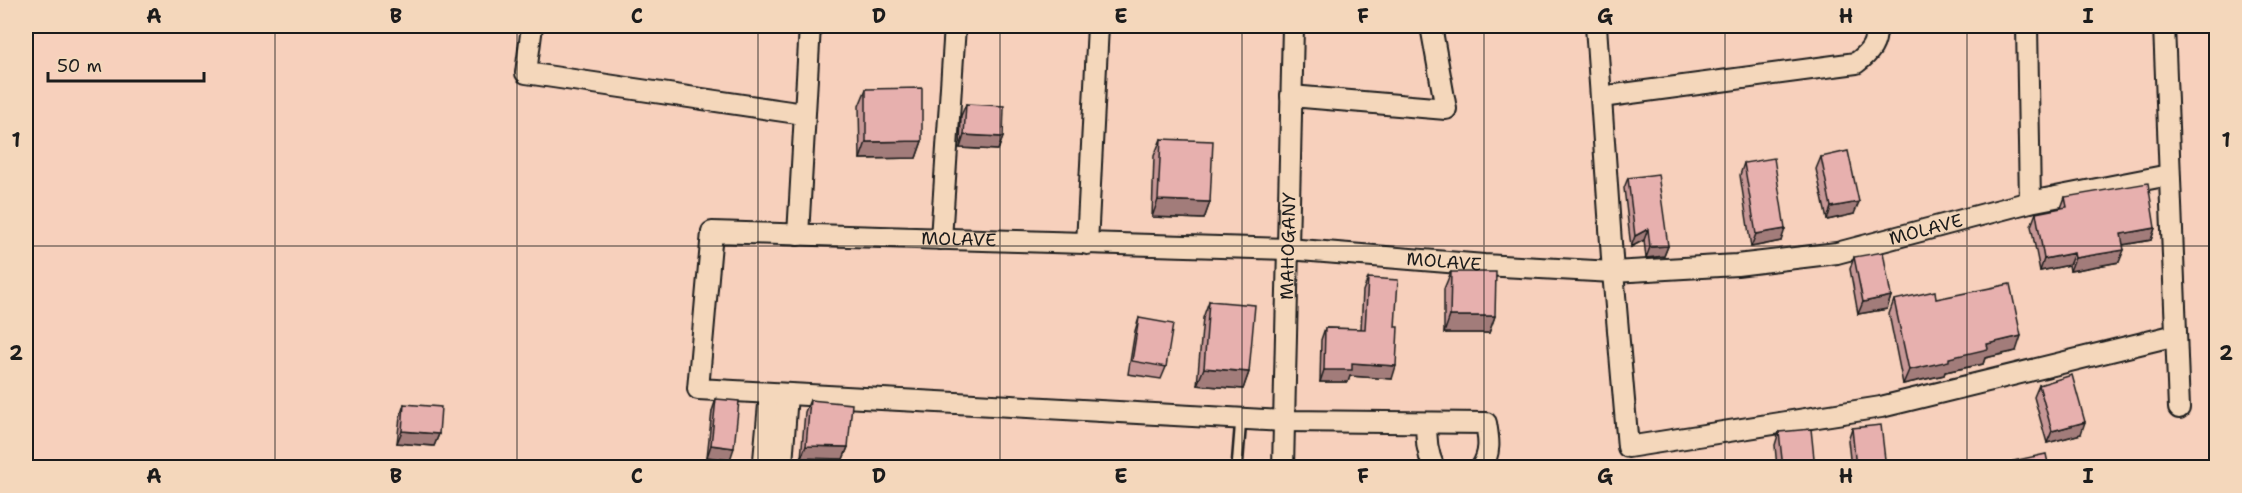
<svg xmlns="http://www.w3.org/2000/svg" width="2242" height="493" font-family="'Shantell Sans',sans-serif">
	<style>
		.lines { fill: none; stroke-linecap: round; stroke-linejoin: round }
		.lane-casing { stroke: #1c1c1c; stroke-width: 14 }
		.street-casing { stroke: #1c1c1c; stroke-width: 24 }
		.lane { stroke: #f4d7bb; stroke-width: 9 }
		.street { stroke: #f4d7bb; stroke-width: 20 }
		.wall { fill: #c79796; stroke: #1c1c1c; stroke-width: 1.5 }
		.shaded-wall { fill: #a27b7a; stroke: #1c1c1c; stroke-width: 1.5 }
		.building { fill: #e7b0ae; stroke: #1c1c1c; stroke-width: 1.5 }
		.grid { fill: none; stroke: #1c1c1c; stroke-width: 1.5; stroke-opacity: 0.55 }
		.labels { text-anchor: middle; stroke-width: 5; stroke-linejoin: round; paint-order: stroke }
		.street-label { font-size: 18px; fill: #1c1c1c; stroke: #f4d7bb }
		.neatline { fill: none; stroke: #1c1c1c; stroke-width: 2 }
		.grid-label { font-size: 20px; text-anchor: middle; font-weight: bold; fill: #1c1c1c }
	</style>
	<rect width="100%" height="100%" fill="#f7d0bc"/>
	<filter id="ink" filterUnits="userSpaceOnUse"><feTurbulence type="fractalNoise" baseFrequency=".0167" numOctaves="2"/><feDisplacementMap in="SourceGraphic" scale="12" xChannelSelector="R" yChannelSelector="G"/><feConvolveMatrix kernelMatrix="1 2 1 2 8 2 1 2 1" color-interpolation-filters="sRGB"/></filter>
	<g filter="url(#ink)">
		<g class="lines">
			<!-- lane casing -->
			<g class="lane-casing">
				<path id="lane" d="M1237,468L1241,418"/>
			</g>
			<!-- street casing -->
			<g class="street-casing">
				<g id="street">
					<path d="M532,26L526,73L804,114"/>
					<path d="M1596,26L1613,272L1628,447L1881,407L2176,335"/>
					<path d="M2027,26L2030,202"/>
					<path d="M2164,26L2179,408"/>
					<path d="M1291,96L1446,109L1431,26"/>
					<path d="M1601,97L1856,63C1870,53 1877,44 1876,26"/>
					<path d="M798,235L810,26"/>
					<path d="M941,239L955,26"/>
					<path d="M1087,244L1098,26"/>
					<path d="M1427,423C1425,439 1427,452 1434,468"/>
					<path d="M768,468L764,460L770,393"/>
					<path d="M779,468L782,464L787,394"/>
					<path id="s1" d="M1283,468L1293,26"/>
					<path id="s2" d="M1481,468C1491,453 1489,440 1486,423L1284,421L698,389L712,232L1288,249L1484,265L1613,272L1737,265L1837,253L2030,202L2169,175"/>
				</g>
			</g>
			<!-- lane -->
			<use href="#lane" class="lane"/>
			<!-- street -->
			<use href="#street" class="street"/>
		</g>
		<!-- wall -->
		<path class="wall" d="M866,89L922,141L916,158L860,159L859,106Z
			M966,104L1003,137L998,150L960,148L961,116Z
			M1161,139L1210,202L1204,219L1152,217L1154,156Z
			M1821,157L1854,214L1827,220L1816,169Z
			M1744,163L1781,241L1751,247L1740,175Z
			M1628,178L1668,246L1664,256L1646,258L1644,240L1631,247L1624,188Z
			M2065,197L2155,228L2151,240L2123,245L2119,262L2070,271L2069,265L2040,271L2031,226L2036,213L2061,208Z
			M1854,257L1891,296L1887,309L1858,314L1850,269Z
			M1451,272L1495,316L1489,333H1444V289Z
			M1368,278L1392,379L1350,376L1348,382H1320L1321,340L1325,328L1361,329L1363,291Z
			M1936,299L2016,351L1985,358L1983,364L1945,372L1944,375L1903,384L1889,314L1894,300Z
			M1209,301L1249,372L1243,389L1197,385L1203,318Z
			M1139,318L1166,367L1161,379L1128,374L1135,331Z
			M2039,385L2081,434L2047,443L2034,397Z
			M716,399L730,460L707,457L712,411Z
			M810,400L848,447L843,459L801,458L805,412Z
			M404,404L439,434L434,446L397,443L400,417Z
			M1852,428L1886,468H1851L1848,440Z
			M1779,432L1815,468H1777L1775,445Z"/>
		<!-- shaded-wall -->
		<path class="shaded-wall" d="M964,135L1003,137L998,150L960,148Z
			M922,141L916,158L860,159L866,142Z
			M1158,200L1210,202L1204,219L1152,217Z
			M1859,202L1854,214L1827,220L1831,207Z
			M2155,228L2151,240L2116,246L2121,234Z
			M1648,229L1644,240L1631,247L1635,236Z
			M1785,229L1781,241L1751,247L1756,234Z
			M1668,246L1664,256L1646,258L1650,247Z
			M2124,250L2119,262L2070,271L2075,258Z
			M2074,253L2069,265L2040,271L2044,259Z
			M1891,296L1887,309L1858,314L1863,302Z
			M1450,316H1495L1489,333H1444Z
			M2021,336L2016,351L1985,358L1983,364L1945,372L1944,375L1903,384L1909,370L1949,358L1987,344Z
			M1352,363L1396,366L1392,379L1350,376L1348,382H1320L1324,370Z
			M1204,368L1249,372L1243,389L1197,385Z
			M2085,422L2081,434L2047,443L2052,431Z
			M402,431L439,434L434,446L397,443Z
			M711,445L734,448L730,460L707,457Z
			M806,446L848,447L843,459L801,458Z"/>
		<!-- building -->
		<path class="building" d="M922,88V141L866,142V89Z
			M966,104L1004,106L1003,137L964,135Z
			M1161,139L1213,141L1210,202L1158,200Z
			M1848,151L1859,202L1831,207L1821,157Z
			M1774,158L1785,229L1756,234L1744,163Z
			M1658,174L1668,246L1650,247L1648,229L1635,236L1628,178Z
			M2148,183L2155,228L2121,234L2124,250L2075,258L2074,253L2044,259L2036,213L2067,207L2065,197Z
			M1883,252L1891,296L1863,302L1854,257Z
			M1451,272H1496L1495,316H1450Z
			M1368,278L1398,280L1395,327H1398L1396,366L1352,363V370H1324L1325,328L1365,329Z
			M2010,284L2021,336L1987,344L1988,349L1949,358V361L1909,370L1894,300L1935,291L1936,299Z
			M1209,301L1255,305L1249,372L1204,368Z
			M1139,318L1173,324L1166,367L1132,361Z
			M2072,375L2085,422L2052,431L2039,385Z
			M716,399L739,401L734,448L711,445Z
			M810,400L852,404L848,447L806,446Z
			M404,404L441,407L439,434L402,431Z
			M1881,425L1886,468H1856L1852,428Z
			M1811,429L1815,468H1783L1779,432Z
			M2046,454L2049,468H2015L2013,461Z
			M1109,464L1141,468H1108Z"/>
	</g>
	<!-- grid -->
	<path class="grid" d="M275,26V468M517,26V468M758,26V468M1000,26V468M1242,26V468M1484,26V468M1725,26V468M1967,26V468M26,246H2216"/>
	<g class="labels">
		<!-- street labels -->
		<g class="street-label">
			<text dy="6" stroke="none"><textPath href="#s2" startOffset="2212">MOLAVE</textPath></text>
			<text dy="6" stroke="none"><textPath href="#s2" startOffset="1240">MOLAVE</textPath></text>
			<text dy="6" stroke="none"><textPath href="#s1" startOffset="222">MAHOGANY</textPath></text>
			<text dy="6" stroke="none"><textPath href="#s2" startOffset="1726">MOLAVE</textPath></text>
		</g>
	</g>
	<!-- margin -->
	<rect width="2242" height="493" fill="none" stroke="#f4d7bb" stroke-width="66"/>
	<!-- scale -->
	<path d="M48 72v9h156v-9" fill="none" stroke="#1c1c1c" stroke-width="3"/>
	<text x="57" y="72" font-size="18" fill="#1c1c1c" stroke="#f4d7bb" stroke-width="4.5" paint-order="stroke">50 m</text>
	<rect x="33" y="33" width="2176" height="427" class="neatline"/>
	<g class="grid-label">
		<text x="154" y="23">A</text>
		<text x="396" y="23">B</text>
		<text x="637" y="23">C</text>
		<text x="879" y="23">D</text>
		<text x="1121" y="23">E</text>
		<text x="1363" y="23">F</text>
		<text x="1605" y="23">G</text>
		<text x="1846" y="23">H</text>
		<text x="2088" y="23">I</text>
		<text x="16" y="147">1</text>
		<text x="2226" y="147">1</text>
		<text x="16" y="360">2</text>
		<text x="2226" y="360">2</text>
		<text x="154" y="483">A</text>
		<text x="396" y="483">B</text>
		<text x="637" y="483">C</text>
		<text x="879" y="483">D</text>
		<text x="1121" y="483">E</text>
		<text x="1363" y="483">F</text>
		<text x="1605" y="483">G</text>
		<text x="1846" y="483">H</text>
		<text x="2088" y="483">I</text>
	</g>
</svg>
